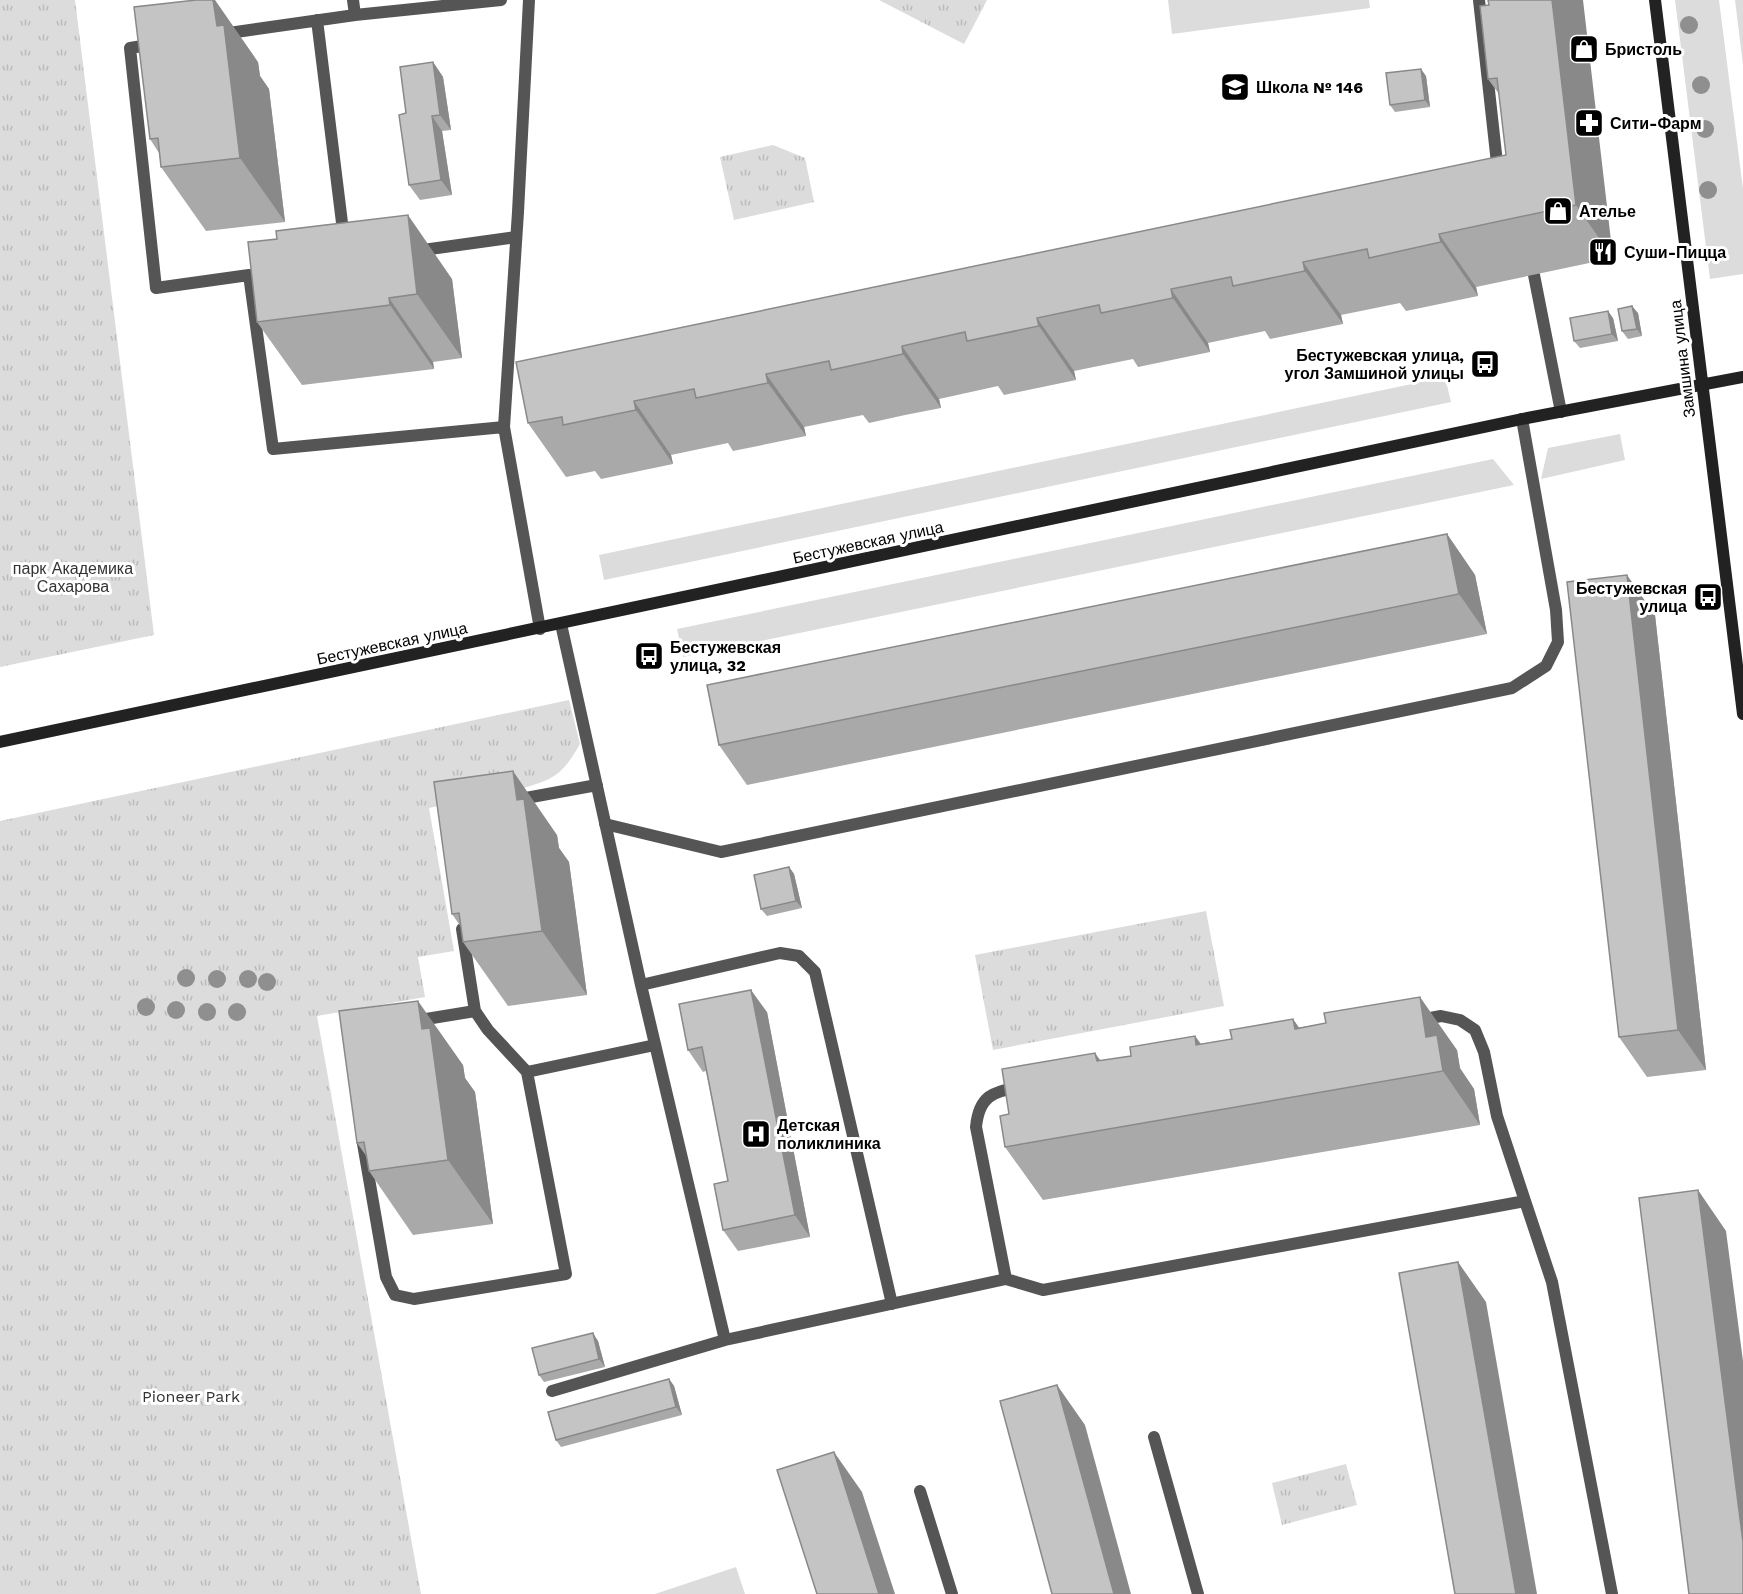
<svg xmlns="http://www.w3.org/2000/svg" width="1743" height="1594" font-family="'Work Sans',sans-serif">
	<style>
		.grass { fill: #dcdcdc }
		.park { fill: url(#park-tufts) }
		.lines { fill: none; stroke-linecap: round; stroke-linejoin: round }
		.lane { stroke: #555; stroke-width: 12 }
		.secondary { stroke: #222; stroke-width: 12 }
		.tree { fill: #8f8f8f }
		.wall { fill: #a9a9a9 }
		.shaded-wall { fill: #898989 }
		.building { fill: #c4c4c4; stroke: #898989; stroke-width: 1.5 }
		.labels { text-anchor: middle; stroke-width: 6; stroke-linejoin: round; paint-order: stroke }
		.poi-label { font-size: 16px; font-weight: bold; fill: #000; stroke: #fff; text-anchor: start }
		.street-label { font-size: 16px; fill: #000; stroke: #fff }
		.park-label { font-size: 16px; fill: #333; stroke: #fff }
	</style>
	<defs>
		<pattern id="park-tufts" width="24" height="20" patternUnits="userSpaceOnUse" patternTransform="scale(1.5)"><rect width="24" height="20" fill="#dcdcdc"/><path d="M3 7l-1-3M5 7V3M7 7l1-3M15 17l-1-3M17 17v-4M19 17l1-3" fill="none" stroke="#bbb"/></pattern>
	</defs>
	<rect width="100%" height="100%" fill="#fff"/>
	<!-- grass -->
	<path class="grass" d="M1168,0H1369L1370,8L1172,34Z
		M1675,0H1719L1743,189V274L1710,279Z
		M1735,0H1743V65Z
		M1445,377L1451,402L604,580L599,555Z
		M1620,434L1625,460L1541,479L1548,448Z
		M1493,459L1514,485L683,657L677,629Z
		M736,1567L745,1594H655Z"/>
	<!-- park -->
	<path class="park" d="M0,0H75L154,635L0,667Z
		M879,0H987L964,44Z
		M773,145L805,158L814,202L734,220L720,157Z
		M569,700L580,744C573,756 567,766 557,774C535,791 459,801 429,808L454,951L418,957L425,997L317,1016L421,1594H0V821Z
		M1206,911L1224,1006L993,1050L975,955Z
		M1346,1464L1357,1505L1282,1525L1272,1483Z"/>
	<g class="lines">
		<!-- lane -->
		<path class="lane" d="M353,0L355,15
			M1479,0L1498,172
			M317,20L344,239
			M222,34L355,15L501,0
			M155,44L130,48L156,288L249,275L273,449L504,427L518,212L529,0
			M416,251L516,237
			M1534,275L1561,412
			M504,427L540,629
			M561,624L641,985L725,1340L1006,1279L1043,1290L1525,1201L1497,1116L1484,1052L1475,1030L1460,1020L1441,1016L1420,1020
			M515,800L597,785
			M605,824L721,852L1512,688L1546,666L1558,642L1556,610L1522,419
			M641,985L780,953L799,956L815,972L892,1304
			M475,1011L488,1030L527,1072L655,1045
			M414,1021L475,1011L462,929
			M362,1138L386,1277L395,1295L414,1299L566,1274L527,1072
			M1525,1201L1552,1282L1612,1594
			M1006,1279L976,1127C979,1096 993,1091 1021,1087
			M552,1391L725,1340
			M1154,1437L1198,1594
			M920,1491L952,1594"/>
		<!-- secondary -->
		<path class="secondary" d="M1655,0L1743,714
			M0,742L1522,419L1743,377"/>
	</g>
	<!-- trees -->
	<g class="tree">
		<circle cx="1689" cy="25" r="9"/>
		<circle cx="1701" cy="85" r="9"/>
		<circle cx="1705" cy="129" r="9"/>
		<circle cx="1708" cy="190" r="9"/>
		<circle cx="186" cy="978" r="9"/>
		<circle cx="217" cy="979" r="9"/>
		<circle cx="248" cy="979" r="9"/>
		<circle cx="267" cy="982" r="9"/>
		<circle cx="146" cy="1007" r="9"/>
		<circle cx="176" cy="1010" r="9"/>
		<circle cx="207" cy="1012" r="9"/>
		<circle cx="237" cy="1012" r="9"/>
	</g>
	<!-- wall -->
	<path class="wall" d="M1480,6L1613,258L1476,287L1478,296L1406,311L1400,303L1341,315L1343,324L1270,339L1265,331L1208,343L1210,352L1138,367L1133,359L1074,371L1076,380L1004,395L998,386L939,399L941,408L905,415L869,423L863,415L804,427L806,436L733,451L728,443L671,455L673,464L601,479L595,471L566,477L528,423L1506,155L1499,94L1488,79Z
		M258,62L260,76L269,89L285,222L206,231L161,167L159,153L150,139Z
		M433,62L443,77L451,130L442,131L452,195L420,200L409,185L406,113Z
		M1426,76L1430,107L1395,112L1390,105Z
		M452,279L462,358L433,362L434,369L302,385L257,322Z
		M1638,313L1642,336L1628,339L1622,331Z
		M1613,318L1618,341L1580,348L1574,341Z
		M1447,534L1475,575L1487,634L747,785L719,745Z
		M1655,615L1706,1070L1647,1077L1619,1037Z
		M557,835L559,848L569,862L587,995L508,1006L463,942L461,927L452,914Z
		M789,867L794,874L802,908L767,916L761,909Z
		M767,1012L810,1237L738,1251L723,1230L728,1181L706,1071L703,1072L688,1050Z
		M1326,1023L1457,1050L1460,1069L1474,1089L1480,1125L1043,1200L1005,1147L1009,1114L1101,1061L1131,1056L1195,1036L1201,1044Z
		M463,1065L465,1078L475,1092L493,1224L413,1235L369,1171L367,1157L357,1143Z
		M598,1341L605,1367L544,1382L539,1375Z
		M669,1379L674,1386L682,1415L561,1447L556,1440Z"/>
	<!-- shaded-wall -->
	<path class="shaded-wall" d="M213,0H215L258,62L260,76L269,89L285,222L240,158L217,26Z
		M1552,0H1583L1613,258L1576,205Z
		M433,62L443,77L451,130L440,115Z
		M1421,69L1426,76L1430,107L1425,100Z
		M432,116L442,131L452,195L441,180Z
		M408,215L452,279L462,358L417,294Z
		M1439,234L1476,287L1478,296L1441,242Z
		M1303,262L1341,315L1343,324L1305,271Z
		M1171,289L1208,343L1210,352L1173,298Z
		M389,298L433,362L434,369L390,305Z
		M1632,306L1638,313L1642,336L1637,329Z
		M1608,311L1613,318L1618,341L1612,334Z
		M1037,318L1074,371L1076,380L1039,326Z
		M902,346L939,399L941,408L903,354Z
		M766,374L804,427L806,436L768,383Z
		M634,401L671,455L673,464L636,410Z
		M1447,534L1475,575L1487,634L1459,594Z
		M1627,575L1655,615L1706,1070L1678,1030Z
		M513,771L557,835L559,848L569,862L587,995L542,931L517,800Z
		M789,867L794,874L802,908L796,901Z
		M751,990L767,1012L810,1237L795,1215Z
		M1420,997L1457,1050L1460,1068L1474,1089L1480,1125L1443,1071L1426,1037Z
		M418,1001L463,1065L465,1078L475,1092L493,1224L448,1160L422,1029Z
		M1293,1019L1330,1072L1295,1029Z
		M1195,1036L1232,1089L1196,1045Z
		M1095,1053L1133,1106L1097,1061Z
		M1698,1190L1726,1231L1743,1361V1542Z
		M1458,1262L1486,1302L1537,1594H1516Z
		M593,1333L598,1341L605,1367L599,1359Z
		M669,1379L674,1386L682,1415L676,1407Z
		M1057,1385L1085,1425L1131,1594H1114Z
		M834,1452L862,1492L895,1594H879Z"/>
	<!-- building -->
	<path class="building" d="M196,0H213L217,26L224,25L240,158L161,167L158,138L150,139L134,7Z
		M1488,0H1552L1576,205L1439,234L1441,242L1369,258L1367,249L1303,262L1305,271L1233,286L1231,277L1171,289L1173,298L1101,313L1099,305L1037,318L1039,326L967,341L965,332L902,346L903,354L868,362L831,370L829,361L766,374L768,383L696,398L694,389L634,401L636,410L563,425L562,417L528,423L516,362L1506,155L1497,78L1488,79L1480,6L1489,5Z
		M433,62L440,115L432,116L441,180L409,185L399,115L406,113L400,67Z
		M1421,69L1425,100L1390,105L1386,73Z
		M408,215L417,294L389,298L390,305L257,322L248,242L277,239L276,231Z
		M1632,306L1637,329L1622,331L1618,309Z
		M1608,311L1612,334L1574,341L1570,318Z
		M1447,534L1459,594L719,745L707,685Z
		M1627,575L1678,1030L1619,1037L1567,582Z
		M513,771L517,800L524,799L542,931L463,942L459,913L452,914L434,782Z
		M789,867L796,901L761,909L754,875Z
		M751,990L795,1215L723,1230L714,1184L728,1181L702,1047L688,1050L679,1004Z
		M1420,997L1426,1037L1437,1035L1443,1071L1005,1147L1000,1116L1009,1114L1002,1069L1095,1053L1097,1061L1131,1056L1130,1047L1195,1036L1196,1045L1232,1039L1230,1030L1293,1019L1295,1029L1326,1023L1324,1013Z
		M418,1001L422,1029L430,1028L448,1160L369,1171L364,1142L357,1143L339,1011Z
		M1698,1190L1743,1542V1594H1689L1639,1198Z
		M1458,1262L1516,1594H1455L1399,1273Z
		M593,1333L599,1359L539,1375L532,1348Z
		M669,1379L676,1407L556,1440L548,1412Z
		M1057,1385L1114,1594H1052L1000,1401Z
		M834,1452L879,1594H817L777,1470Z"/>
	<!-- icons -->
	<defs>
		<g id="shop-square" transform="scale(1.5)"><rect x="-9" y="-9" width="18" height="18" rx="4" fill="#000" stroke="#fff"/><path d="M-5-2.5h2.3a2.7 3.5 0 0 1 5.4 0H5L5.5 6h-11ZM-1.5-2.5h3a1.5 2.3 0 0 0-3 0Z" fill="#fff"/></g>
		<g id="school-square" transform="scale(1.5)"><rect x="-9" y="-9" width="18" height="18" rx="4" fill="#000" stroke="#fff"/><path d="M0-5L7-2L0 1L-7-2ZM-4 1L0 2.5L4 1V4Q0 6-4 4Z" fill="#fff"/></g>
		<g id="pharmacy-square" transform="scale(1.5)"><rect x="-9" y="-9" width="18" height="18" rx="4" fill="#000" stroke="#fff"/><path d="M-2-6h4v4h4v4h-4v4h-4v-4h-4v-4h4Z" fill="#fff"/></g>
		<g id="restaurant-square" transform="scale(1.5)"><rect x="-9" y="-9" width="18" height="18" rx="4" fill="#000" stroke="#fff"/><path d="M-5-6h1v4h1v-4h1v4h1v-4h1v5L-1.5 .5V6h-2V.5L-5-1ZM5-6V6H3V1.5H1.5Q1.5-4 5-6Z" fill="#fff"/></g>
		<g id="bus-square" transform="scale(1.5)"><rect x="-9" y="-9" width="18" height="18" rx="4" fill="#000" stroke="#fff"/><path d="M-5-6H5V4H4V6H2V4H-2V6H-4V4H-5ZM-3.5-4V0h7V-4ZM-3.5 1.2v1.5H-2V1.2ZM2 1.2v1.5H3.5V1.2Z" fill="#fff"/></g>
		<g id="hospital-square" transform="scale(1.5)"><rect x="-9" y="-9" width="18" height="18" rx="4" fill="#000" stroke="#fff"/><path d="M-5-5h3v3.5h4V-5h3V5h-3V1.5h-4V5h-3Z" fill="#fff"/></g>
	</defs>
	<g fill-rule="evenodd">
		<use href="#shop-square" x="1584" y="49"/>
		<use href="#school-square" x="1235" y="87"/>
		<use href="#pharmacy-square" x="1589" y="123"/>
		<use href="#shop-square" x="1558" y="211"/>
		<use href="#restaurant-square" x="1603" y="252"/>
		<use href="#bus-square" x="1485" y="364"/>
		<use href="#bus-square" x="1708" y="597"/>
		<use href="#bus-square" x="649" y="656"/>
		<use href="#hospital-square" x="756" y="1134"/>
	</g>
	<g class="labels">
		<!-- poi labels -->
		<g class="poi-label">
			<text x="1605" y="55">Бристоль</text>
			<text x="1256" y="93">Школа № 146</text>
			<text x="1610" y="129">Сити-Фарм</text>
			<text x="1579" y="217">Ателье</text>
			<text x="1624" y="258">Суши-Пицца</text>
			<text x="1464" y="361" text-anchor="end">Бестужевская улица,<tspan x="1464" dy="18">угол Замшиной улицы</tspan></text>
			<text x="1687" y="594" text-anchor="end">Бестужевская<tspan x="1687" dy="18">улица</tspan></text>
			<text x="670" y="653">Бестужевская<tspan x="670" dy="18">улица, 32</tspan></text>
			<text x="777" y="1131">Детская<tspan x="777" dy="18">поликлиника</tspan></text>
		</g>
		<!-- street labels -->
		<g class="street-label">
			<text transform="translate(1682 359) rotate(-97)" y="6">Замшина улица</text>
			<text transform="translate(868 542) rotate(-12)" y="6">Бестужевская улица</text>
			<text transform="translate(392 643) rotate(-12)" y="6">Бестужевская улица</text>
		</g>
		<!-- park labels -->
		<g class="park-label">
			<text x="73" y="574">парк Академика<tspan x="73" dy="18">Сахарова</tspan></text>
			<text x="191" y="1402">Pioneer Park</text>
		</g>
	</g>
</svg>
